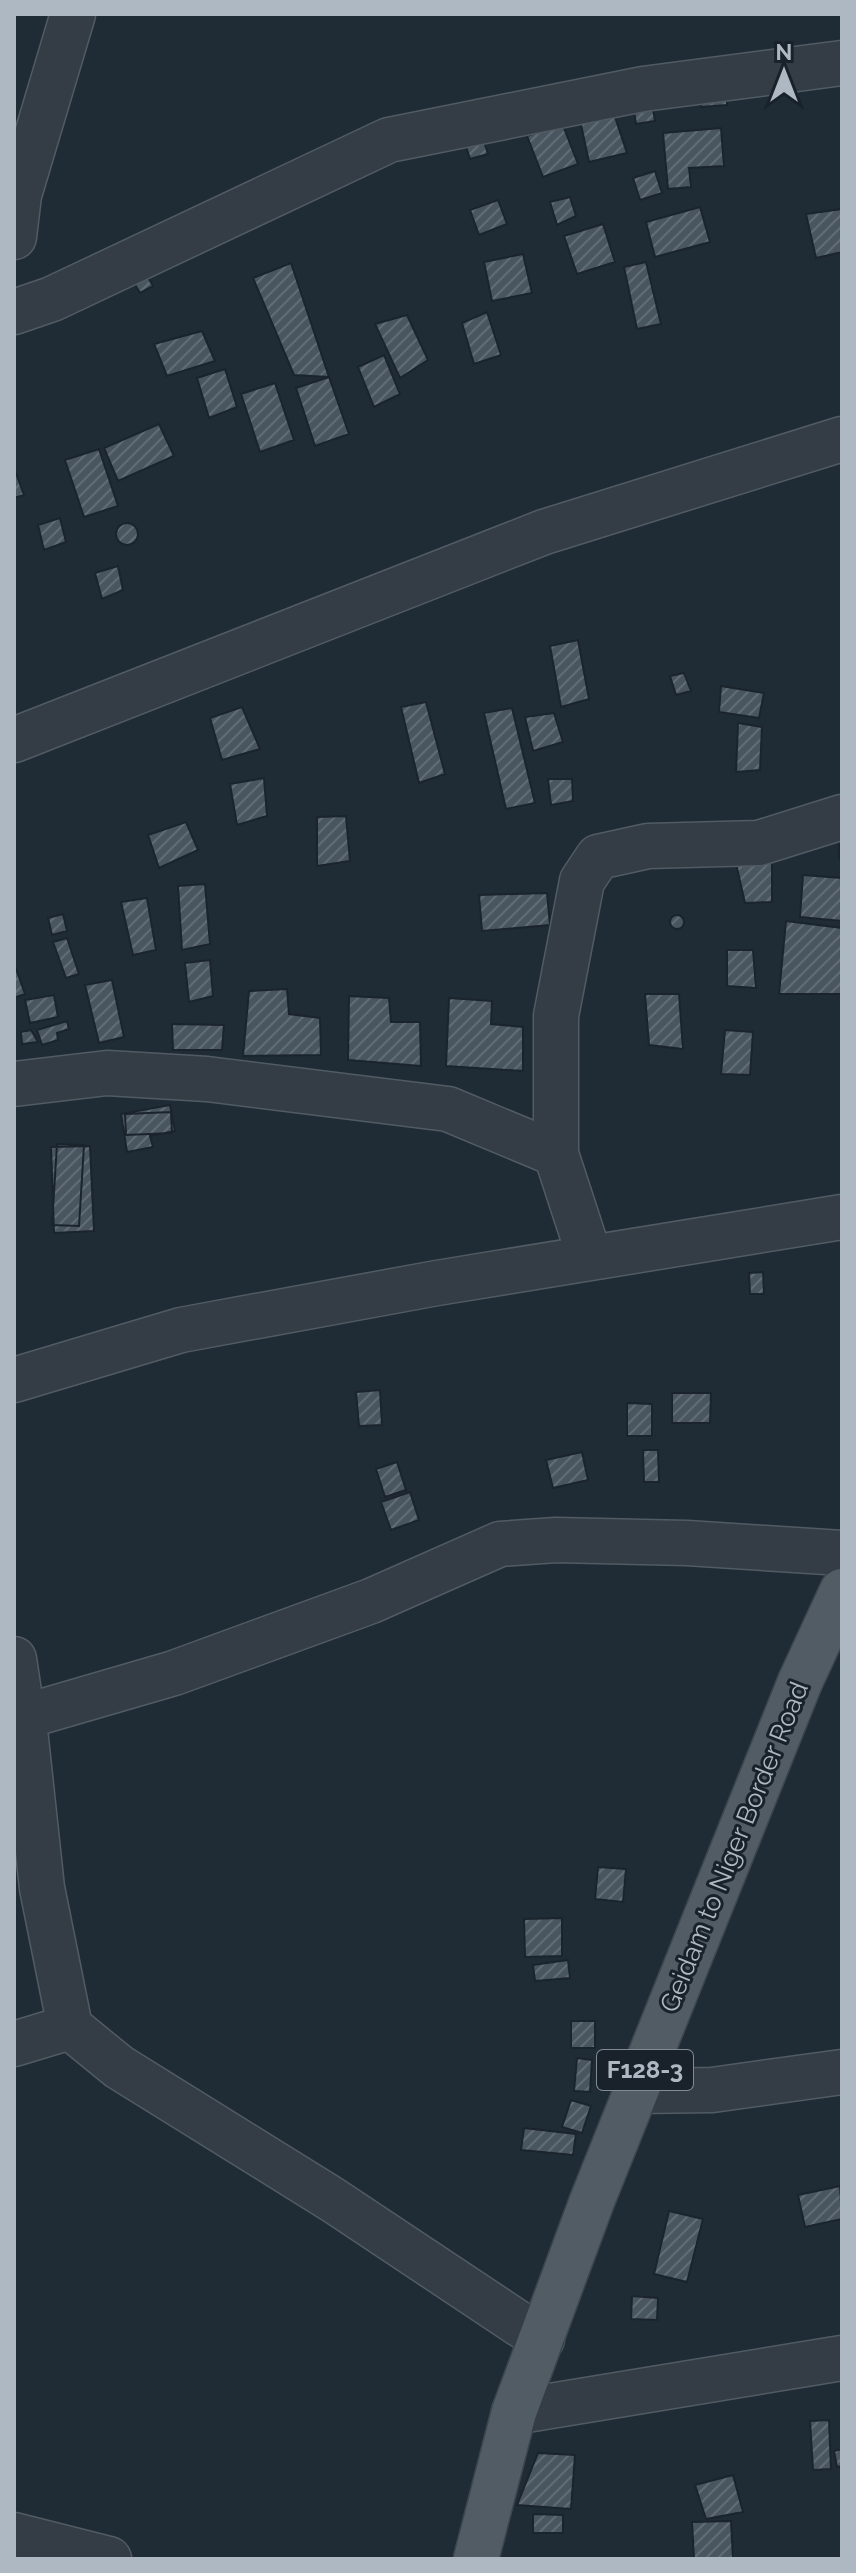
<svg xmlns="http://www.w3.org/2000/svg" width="856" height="2573" font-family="Raleway,sans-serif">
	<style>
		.building { fill: url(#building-hatch); stroke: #1b242c; stroke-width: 2 }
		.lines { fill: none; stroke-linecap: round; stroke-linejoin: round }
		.minor-casing { stroke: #515b63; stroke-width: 47 }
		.major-casing { stroke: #3d464f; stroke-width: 47 }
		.minor { stroke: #343d45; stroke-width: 44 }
		.major { stroke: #515c65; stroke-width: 44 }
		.labels { text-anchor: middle; stroke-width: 6; stroke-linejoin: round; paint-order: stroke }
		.shield { fill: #19222a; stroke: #818b94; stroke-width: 2 }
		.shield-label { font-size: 24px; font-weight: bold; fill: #aeb8c2 }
		.street-label { font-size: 26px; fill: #aeb8c2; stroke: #19222a }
	</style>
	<defs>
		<pattern id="building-hatch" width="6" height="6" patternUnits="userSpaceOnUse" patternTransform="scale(2)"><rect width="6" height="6" fill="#495660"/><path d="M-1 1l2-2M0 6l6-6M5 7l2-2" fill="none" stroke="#616c75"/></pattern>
	</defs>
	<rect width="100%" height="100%" fill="#202c35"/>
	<!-- building -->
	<path class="building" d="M727,88V105L701,107L700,89Z
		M651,97L655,121L636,124L632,99Z
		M613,111L627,153L589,162L580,120Z
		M562,123L578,164L543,177L527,136Z
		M721,128L724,166L689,168L691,187L668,189L663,133Z
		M482,135L488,154L470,159L464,140Z
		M655,171L662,193L640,200L633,178Z
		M570,197L576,216L557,225L550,202Z
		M498,200L507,224L479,235L470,210Z
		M700,207L710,242L655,257L646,222Z
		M842,209V252L816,258L806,214Z
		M603,224L615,262L577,274L564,236Z
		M523,254L532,293L492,301L484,262Z
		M646,262L661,324L637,329L624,267Z
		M291,263L329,377L294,375L253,278Z
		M141,265L153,286L140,293L128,273Z
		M487,312L501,355L474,364L462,323Z
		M407,315L428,360L400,378L375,324Z
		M202,331L215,361L167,376L154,344Z
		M384,355L400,394L374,407L358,367Z
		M225,369L237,407L209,418L197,378Z
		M329,377L349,434L315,446L296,388Z
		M275,383L294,440L260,452L241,394Z
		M159,424L174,456L118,481L104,448Z
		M99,449L118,506L84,517L65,460Z
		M14,468L24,495L14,498Z
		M60,518L66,542L44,550L38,525Z
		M116 534a11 11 0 1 1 22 0a11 11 0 1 1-22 0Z
		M118,566L123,590L102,599L95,573Z
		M578,640L589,699L561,707L550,646Z
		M684,673L691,691L676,695L670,676Z
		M721,686L764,693L759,718L719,712Z
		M426,702L445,774L419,783L401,707Z
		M242,707L260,749L222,760L210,718Z
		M512,708L535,803L506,809L484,713Z
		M554,713L563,742L533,751L525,717Z
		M738,723L762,727L760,770L736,772Z
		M264,778L267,816L237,825L230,784Z
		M548,779H572L573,801L551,805Z
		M346,816L350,861L317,866V817Z
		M186,822L198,850L159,868L148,835Z
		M839,837H842V859H839Z
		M734,855L772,858V902L745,903Z
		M803,875L842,878V921L800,917Z
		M205,884L210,944L182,950L178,886Z
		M547,893L550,925L482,931L479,895Z
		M147,898L156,950L133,955L121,902Z
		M63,914L67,931L52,935L48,918Z
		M670 922a7 7 0 1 1 14 0a7 7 0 1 1-14 0Z
		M786,921L842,928L841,994H779Z
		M67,938L79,974L66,978L53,942Z
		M727,950H753L756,988L727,986Z
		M210,960L213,996L189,1002L185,963Z
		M14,963L25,994L14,998Z
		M112,980L124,1037L99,1043L85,985Z
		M287,989L289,1014L320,1018L321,1055L243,1056L249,991Z
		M645,994H679L683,1049L649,1045Z
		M54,995L58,1017L30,1023L25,1000Z
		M349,996L389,998L391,1022H420L421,1066L348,1060Z
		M449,998L492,1001L491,1024L523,1027V1071L446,1066Z
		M67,1021L69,1029L57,1033L58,1040L42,1045L37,1030Z
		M172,1024L224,1025L222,1050H173Z
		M31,1030L38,1042L22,1044L21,1032Z
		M725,1030L753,1032L750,1075L721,1074Z
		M170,1105L175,1131L150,1136L153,1147L127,1152L121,1114Z
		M171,1112L172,1133L126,1135L125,1114Z
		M57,1144L84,1145L79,1226L52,1225Z
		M90,1146L94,1231L54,1233L51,1147Z
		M763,1272L764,1294H750L749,1273Z
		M380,1390L382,1425L359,1426L356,1392Z
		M672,1393H711L710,1423H672Z
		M627,1403L652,1404V1436H627Z
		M643,1450H658L659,1482H644Z
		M582,1452L588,1480L553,1488L546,1460Z
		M397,1462L406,1490L385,1497L376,1469Z
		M410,1492L419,1520L391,1530L381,1502Z
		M598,1867L626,1869L623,1902L595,1899Z
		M562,1918V1956L525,1957L524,1919Z
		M568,1960L570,1978L535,1981L533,1965Z
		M571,2021H595V2048H571Z
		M577,2058L592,2060L590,2092L574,2091Z
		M571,2100L591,2106L582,2133L562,2127Z
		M524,2128L576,2134L573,2155L521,2150Z
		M840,2186L842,2219L805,2227L798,2195Z
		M669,2211L703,2219L687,2282L654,2274Z
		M632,2296L658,2298L657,2320L631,2319Z
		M829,2420L831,2469L813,2470L810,2421Z
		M842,2449V2466L837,2467L834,2451Z
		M538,2453L575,2455L571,2509L517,2505Z
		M733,2475L743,2512L706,2519L695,2485Z
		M533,2514L563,2515V2533H533Z
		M731,2521L733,2559H694L692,2522Z"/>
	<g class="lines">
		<!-- minor casing -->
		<g class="minor-casing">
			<path id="minor" d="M14,237L19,195L73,14
				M14,312L52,299L389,140L643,89L842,63
				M14,740L544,532L842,439
				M14,1084L107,1073L207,1079L448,1109L556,1154
				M590,1258L556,1154V1016L582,881L598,857L648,846L759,843L842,817
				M14,1380L181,1330L437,1283L842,1217
				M14,1659L26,1739L42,1888L70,2027L119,2067L333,2200L542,2339
				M23,1717L174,1673L371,1601L500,1544L556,1540L687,1543L842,1553
				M14,2044L70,2027
				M636,2091L712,2090L842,2072
				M514,2412L842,2358
				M14,2535L109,2559"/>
		</g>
		<!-- major casing -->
		<g class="major-casing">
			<path id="major" d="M476,2559L514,2412L592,2201L800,1682L842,1591"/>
		</g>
		<!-- minor -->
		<use href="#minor" class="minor"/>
		<!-- major -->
		<use href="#major" class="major"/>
	</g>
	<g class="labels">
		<!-- shield labels -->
		<rect class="shield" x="597" y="2050" width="96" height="40" rx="6"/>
		<g class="shield-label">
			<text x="645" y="2078">F128-3</text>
		</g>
		<!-- street labels -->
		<g class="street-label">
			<text transform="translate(734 1847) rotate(-68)" y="9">Geidam to Niger Border Road</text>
		</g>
	</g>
	<!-- border -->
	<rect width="856" height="2573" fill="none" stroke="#aeb8c2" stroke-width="32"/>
	<!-- north arrow -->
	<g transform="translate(784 72)" stroke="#19222a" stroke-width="6" paint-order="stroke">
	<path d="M0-6L14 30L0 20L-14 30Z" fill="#aeb8c2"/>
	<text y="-12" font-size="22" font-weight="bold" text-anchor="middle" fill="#aeb8c2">N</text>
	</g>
</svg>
